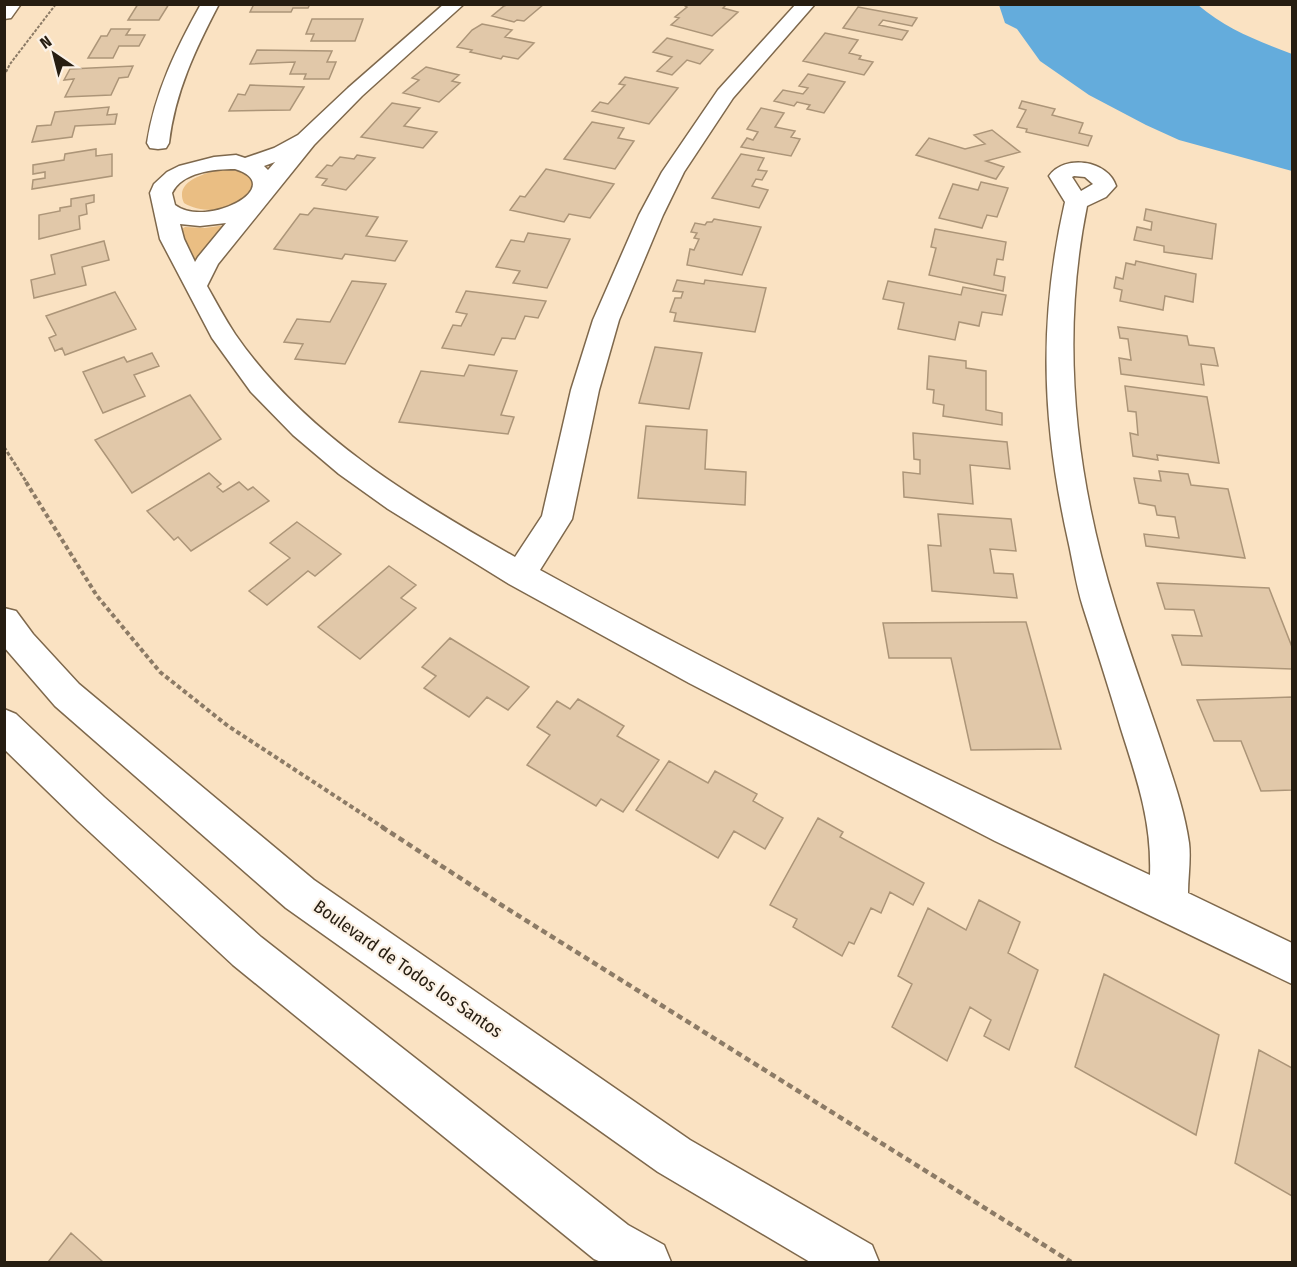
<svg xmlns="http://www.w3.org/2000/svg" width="1297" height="1267" font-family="'Fira Sans Condensed',sans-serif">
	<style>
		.green { fill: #eabe83 }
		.water { fill: #64acdc }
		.building { fill: #e1c8a9; stroke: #ac9578; stroke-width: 1.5 }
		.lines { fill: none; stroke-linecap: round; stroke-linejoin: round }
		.minor-casing { stroke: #7e684c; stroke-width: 3 }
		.path-far3 { stroke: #8c7b66; stroke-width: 2; stroke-dasharray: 3 1.5; stroke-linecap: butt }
		.path-far2 { stroke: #8c7b66; stroke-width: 3; stroke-dasharray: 4 2; stroke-linecap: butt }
		.path-far1 { stroke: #8c7b66; stroke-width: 4; stroke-dasharray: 4.5 3; stroke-linecap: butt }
		.path { stroke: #8c7b66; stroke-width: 4.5; stroke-dasharray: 6 4; stroke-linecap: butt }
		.minor { fill: #fff; fill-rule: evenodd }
		.labels { text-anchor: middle; stroke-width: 4.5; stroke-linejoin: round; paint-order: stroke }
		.near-street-label { font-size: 18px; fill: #261d11; stroke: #fbf1e5 }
	</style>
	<rect width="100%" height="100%" fill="#fae2c2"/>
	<!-- green -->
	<path class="green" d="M218,170C232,170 249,169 255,184C253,188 251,194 248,197C232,212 202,214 184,203C174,182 203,174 218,170Z
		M226,225L197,263L195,262L179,231L185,227L205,228Z"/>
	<!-- water -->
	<path class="water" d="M999,5H1198C1226,29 1258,41 1292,54V171L1179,140L1146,125L1089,95L1040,61L1017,29L1005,23Z"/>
	<!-- building -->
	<path class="building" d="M138,4H169L159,20H128Z
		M254,4H310L308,8H293L291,12H250Z
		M510,4H544L524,21L517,20L514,22L492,16L504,6Z
		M721,4L725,6L723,8L738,12L712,36L671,25L679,18L675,17L687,7L682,4Z
		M858,7L917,18L912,26L883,20L879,25L908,31L902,40L843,28Z
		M312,19H363L355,41H311L314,34H306Z
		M482,24L512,30L505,37L534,43L518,59L503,56L501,59L470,52L472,50L457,47L472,30Z
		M111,29H130L126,35H145L139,46H119L113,58H88L101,36H107Z
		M825,33L858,40L849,53L861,56L859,59L873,62L864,75L803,61Z
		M667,38L713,50L700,64L687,60L672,75L657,71L672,57L653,52Z
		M257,50L332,51L327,62H336L329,79H304L306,74H290L295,62L250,64Z
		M133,66L128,77L119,78L111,95L65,97L74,79L64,80L70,69Z
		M426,67L459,75L452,81L460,83L439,102L403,93L419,80L412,78Z
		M808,74L845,82L824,113L807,109L810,105L797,102L794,106L774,101L783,90L803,94L808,88L799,86Z
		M625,77L678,88L649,124L592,111L600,102L608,104L625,85L619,84Z
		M250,85L304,87L290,110L229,111L238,94L245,95Z
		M1022,101L1055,109L1052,115L1083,123L1079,133L1092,136L1088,146L1026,132L1027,129L1017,127L1026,110L1019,108Z
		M392,103L420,108L404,126L437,132L423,148L361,137Z
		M109,107L107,115L117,114L115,124L75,126L72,137L32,142L37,126L51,125L55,112Z
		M761,108L784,113L775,127L795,131L791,137L800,139L791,156L741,147L747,138L753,140L758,132L747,129Z
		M592,122L624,128L618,138L634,141L615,169L564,159Z
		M992,130L1020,152L986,161L1004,167L996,179L916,155L929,138L965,149L985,144L974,135Z
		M96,149V156L112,154V176L32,189L33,180L45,178V172L33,174V165L64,160L65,154Z
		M741,154L764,158L758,170L767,171L762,180L756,179L752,186L768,190L759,208L712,198Z
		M357,155L375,158L346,190L322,185L327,179L316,177L327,165L332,166L340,157L354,159Z
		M546,169L614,184L590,218L569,214L564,222L510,210L520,196L525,197Z
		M981,182L1008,188L997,217L987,215L982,228L939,218L953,184L978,190Z
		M94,195V202L86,204L87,214L79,216L80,229L39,239V215L60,211V208L71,206V199Z
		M314,208L378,217L366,236L407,241L395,261L345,254L342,259L274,249L300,214L308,215Z
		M1146,209L1216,224L1212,259L1164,252V246L1134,240L1137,227L1151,230L1152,222L1144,220Z
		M714,219L761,227L742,275L687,265L690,249L694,250L699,239L694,238L697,233L691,232L695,223L705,225L707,222H712Z
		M935,229L1006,242L1003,260L997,259L994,275L1005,277L1003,291L929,275L936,248L931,247Z
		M528,233L570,239L547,288L513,283L520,271L496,267L511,240L524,242Z
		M104,241L109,260L82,267L86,285L34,298L31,280L55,274L51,255Z
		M1136,261L1196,274L1193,302L1165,296L1163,310L1120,301L1122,290L1114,288L1116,277L1123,279L1126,263L1135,265Z
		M677,280L704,284L705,280L766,288L755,332L674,321L676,313L670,312L675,298H681L683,292L673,291Z
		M352,281L386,284L345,364L295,359L303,344L284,342L297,319L330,322Z
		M888,281L961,295L963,287L1006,295L1002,315L982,312L979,326L959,322L955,340L898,329L904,303L883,299Z
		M466,291L546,301L538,318L525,316L515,339L502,338L494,355L442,348L453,325L461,326L467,314L456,312Z
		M115,292L136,329L65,355L62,348L55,351L49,338L56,335L46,316Z
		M1118,327L1187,336L1189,345L1214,348L1218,366L1201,364L1204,385L1121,374L1119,358L1131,360L1128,339L1120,338Z
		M655,347L702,353L689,409L639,403Z
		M152,353L159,366L134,375L145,396L103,413L83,372L124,357L127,362Z
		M929,356L966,361V368L986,371V410L1002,413V425L943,416L944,405L933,403L934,390L927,389Z
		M469,365L517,371L501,415L514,417L508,434L399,422L421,371L464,376Z
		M1125,386L1207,397L1219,463L1157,455L1158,460L1133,456L1130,433L1138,435L1136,412L1128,411Z
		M190,395L221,439L132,493L95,440Z
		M646,426L707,430L705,469L746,472L745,505L638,498Z
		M913,433L1007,442L1010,469L970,465L973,504L904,497L903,472L920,474V460L914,459Z
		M1159,471L1188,474L1191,485L1228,489L1245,558L1146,546L1144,534L1179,538L1175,517L1157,515L1155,506L1139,503L1134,478L1161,481Z
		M209,473L221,484L217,487L223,492L239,482L248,490L253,487L269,501L191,551L178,537L174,540L147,511Z
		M938,514L1011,519L1016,551L990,549L994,573L1013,574L1017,598L932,591L928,545L941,546Z
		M297,522L341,554L315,576L308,571L267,605L249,591L290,558L270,543Z
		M389,566L416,585L401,598L416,608L360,659L318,627Z
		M1157,583L1269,588L1292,647V669L1182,665L1172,635L1202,636L1194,610L1165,609Z
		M1026,622L1061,749L971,750L951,658H889L883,623Z
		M450,638L529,687L508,710L487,697L469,717L424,688L436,676L422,667Z
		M1292,697V790L1261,791L1241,741H1214L1197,700Z
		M578,699L624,726L617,736L659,760L623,812L601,799L596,806L527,765L550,735L537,727L557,701L570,709Z
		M669,761L708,783L715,771L757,794L753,801L783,818L765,849L734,831L718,858L636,810Z
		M818,818L843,832L840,837L924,883L913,905L890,892L881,913L871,908L854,944L849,942L842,956L793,927L797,919L770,905Z
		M979,900L1020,922L1008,953L1038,970L1009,1050L984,1036L991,1020L970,1007L947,1061L892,1027L912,984L898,976L928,908L966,930Z
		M1104,974L1219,1035L1196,1135L1075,1067Z
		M1259,1050L1292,1068V1196L1235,1163Z
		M71,1233L103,1262H48Z"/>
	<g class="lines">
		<!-- minor casing -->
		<g class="minor-casing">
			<path id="minor" d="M4,4H21L11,18L4,19Z
				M201,4H219C195,50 175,92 169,143L166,148L158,149L150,148L147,143C155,92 176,49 201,4Z
				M444,4H464L362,96L314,145L218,264L207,286C216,302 225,319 235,334C303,433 412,499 515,557L542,516L571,390L593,320L639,215L662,172L718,90L796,4H815L733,98L684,172L663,215L619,320L599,390L572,519L540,570C739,680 944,779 1150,875C1152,822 1137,779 1121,729C1109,688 1096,648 1083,607C1076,585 1073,562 1068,540C1042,423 1038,320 1065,202L1049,176C1064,154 1108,160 1116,186L1106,197L1087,206C1060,339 1075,475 1115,605C1129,651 1146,697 1161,742C1172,776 1184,808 1189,843C1191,859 1188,877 1188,893L1292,943V984L995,841L689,683L509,584L388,509L339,474L293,435L251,392L212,338L160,239L150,193L154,184L167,172L179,166L214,157L236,155L245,158L274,148L298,135L348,88ZM275,162L268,170L264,166ZM235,169C289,186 207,229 175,205L172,193C182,172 214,169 235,169ZM1074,176L1085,177L1093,184L1081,191L1072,177ZM226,223L198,257L195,262L184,239L180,224L200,226Z
				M4,608L16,611L33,634L79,684L314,880L690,1140L872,1245L879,1262H810L658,1172L286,908L55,706L4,647Z
				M4,709L16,714L104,797L261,937L628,1225L664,1245L671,1262H601L594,1259L233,965L78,821L4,749Z"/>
		</g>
		<!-- path-far3 -->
		<path class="path-far3" d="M4,76L10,64L56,4"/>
		<!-- path-far2 -->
		<path class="path-far2" d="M4,447L27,483"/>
		<!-- path-far1 -->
		<path class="path-far1" d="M26,482L97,596L160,672L228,726L384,828"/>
		<!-- path -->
		<path class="path" d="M382,827L503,906L1071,1262"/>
		<!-- minor -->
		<use href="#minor" class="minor"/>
	</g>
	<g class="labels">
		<!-- near-street labels -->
		<g class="near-street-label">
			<text transform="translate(408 969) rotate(35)" y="6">Boulevard de Todos los Santos</text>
		</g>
	</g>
	<!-- border -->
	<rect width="1297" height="1267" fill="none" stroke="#261d11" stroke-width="12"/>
	<!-- north arrow -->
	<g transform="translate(54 54) rotate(325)" stroke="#fbf1e5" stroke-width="4.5" paint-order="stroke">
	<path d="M0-4.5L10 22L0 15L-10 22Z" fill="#261d11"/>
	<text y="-9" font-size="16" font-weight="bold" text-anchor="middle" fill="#261d11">N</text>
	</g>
</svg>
